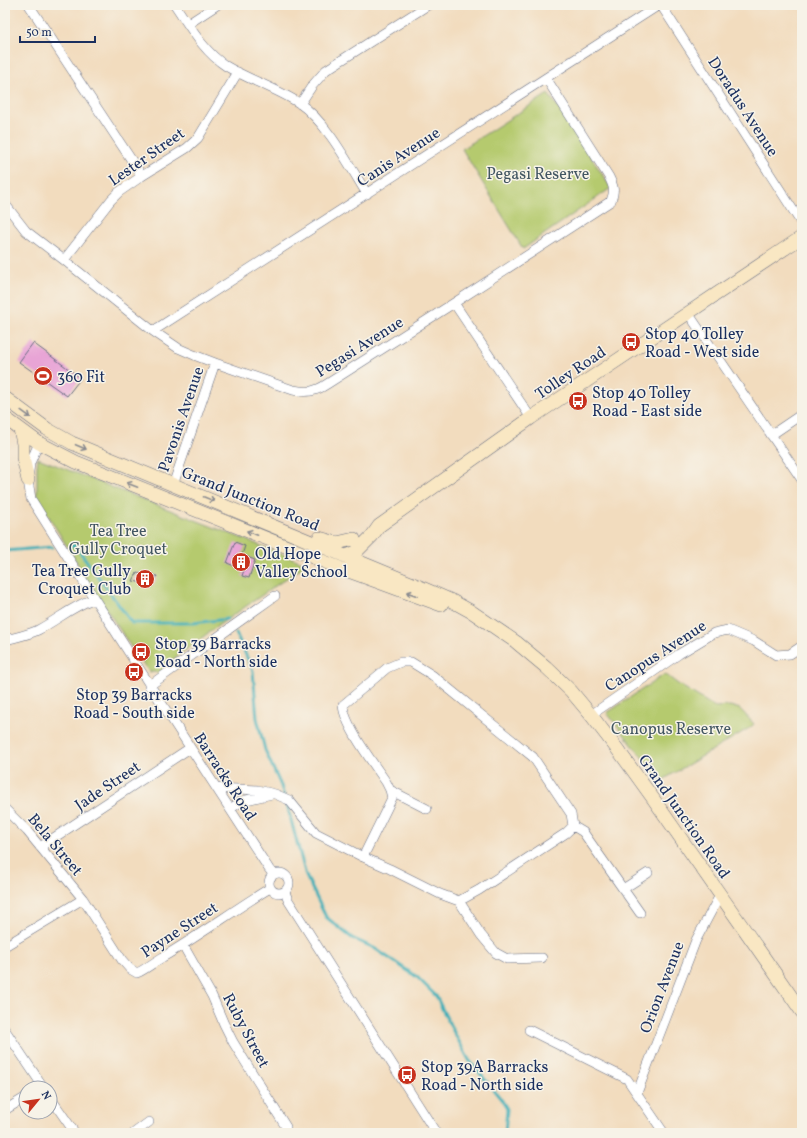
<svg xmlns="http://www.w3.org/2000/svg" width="807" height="1138" font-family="Vollkorn,serif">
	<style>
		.green { fill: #b5ca6e; stroke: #687c66 }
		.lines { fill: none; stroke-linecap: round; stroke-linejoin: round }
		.stream { stroke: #3eafb8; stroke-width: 3 }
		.building { fill: #e8a4d6 }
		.street-casing { stroke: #666c80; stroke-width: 10 }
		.secondary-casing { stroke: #666c80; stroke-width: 14 }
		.street { stroke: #fff; stroke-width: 9 }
		.secondary { stroke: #f9e7c3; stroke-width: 13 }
		.oneway { stroke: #8a8b90 }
		.labels { text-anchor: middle; stroke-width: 3; stroke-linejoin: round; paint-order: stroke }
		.street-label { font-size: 16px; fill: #1b2f5e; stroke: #f7f3e8 }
		.park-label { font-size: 16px; fill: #425662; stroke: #f7f3e8 }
		.poi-label { font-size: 16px; fill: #1b2f5e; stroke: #f7f3e8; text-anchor: start }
	</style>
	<rect width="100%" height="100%" fill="#f7f3e8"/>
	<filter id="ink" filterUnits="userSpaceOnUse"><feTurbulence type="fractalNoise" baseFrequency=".025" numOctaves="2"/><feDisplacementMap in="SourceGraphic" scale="8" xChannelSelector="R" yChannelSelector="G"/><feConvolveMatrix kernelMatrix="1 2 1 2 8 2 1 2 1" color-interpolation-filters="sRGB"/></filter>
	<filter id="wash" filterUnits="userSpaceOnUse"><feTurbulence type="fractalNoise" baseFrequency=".012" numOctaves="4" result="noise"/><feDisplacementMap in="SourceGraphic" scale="16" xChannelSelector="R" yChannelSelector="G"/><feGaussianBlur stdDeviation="0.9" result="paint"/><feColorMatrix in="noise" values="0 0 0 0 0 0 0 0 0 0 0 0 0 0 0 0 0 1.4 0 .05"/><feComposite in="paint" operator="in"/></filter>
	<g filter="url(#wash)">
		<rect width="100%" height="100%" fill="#f2dcbe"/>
		<!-- green -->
		<path class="green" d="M548,94L562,112L611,188L523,249L462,149Z
			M38,458L43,460L307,564L219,625L168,663C163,673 161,673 150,672L141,662L88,581L37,497V467Z
			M665,674L678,684L715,707L730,706L740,709L754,724L751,727L661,781L607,713Z"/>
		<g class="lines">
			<!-- stream -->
			<path class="stream" d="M70,546L75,545L132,623H193L227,619
				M5,551L52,547
				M236,633L253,671L257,718L265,750L281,786L284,796
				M286,801L306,876L326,917L352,938L374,948L417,977L436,996L450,1025L469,1060L501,1099L507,1109L505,1133"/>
		</g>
		<g id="blocks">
			<!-- building -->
			<path class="building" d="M33,343L81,378L67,396L19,362Z
				M235,542L245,546L242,555L255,560L249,578L242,576L244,570L227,563Z
				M137,573L157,576L153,585L133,581Z"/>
		</g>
	</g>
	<g filter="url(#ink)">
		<use href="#blocks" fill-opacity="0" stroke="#666c80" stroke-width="1"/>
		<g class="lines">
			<!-- street casing -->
			<g class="street-casing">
				<path id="street" d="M29,5L142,176
					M175,5C190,27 204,52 226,66C249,80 276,88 299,103C327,122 349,165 367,194
					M661,5L802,224
					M188,24L217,5
					M300,104L312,86L326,70L428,5
					M5,204L26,231L64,260L153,331L178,348L194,355L215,363L293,390C307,393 315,392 327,384L454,303L611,201C615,191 614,187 609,177L546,78
					M64,260L111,200L119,192L142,176L187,148L198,138L238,72
					M454,303L531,418
					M688,313L802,480
					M153,331L659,5
					M771,435L802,414
					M39,443L30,463L28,480L31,499C109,623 189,746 269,869L273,874
					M173,485L215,363
					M5,640C16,637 28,635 38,630C57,620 73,606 93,599
					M149,686L275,596
					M591,715L679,654L714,633L728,630L754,641L776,655L790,654L802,646
					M217,788L258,790L275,794L289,800L316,833L363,857L390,869L440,894L459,901L479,890L566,833L573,826L571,814L533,757L432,675L411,662H401L387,668L343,705C344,725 374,764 386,782L390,790L392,798L363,857
					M390,790L427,809
					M5,809L27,831L83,899
					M230,809L242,801L272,794
					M573,826L583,832L640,913
					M40,847L190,748
					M269 883a10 10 0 1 1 20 0a10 10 0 1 1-20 0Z
					M623,889L648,873
					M285,892L288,900L436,1133
					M459,901L481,935L496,953L507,959L542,958
					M183,945L212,996L224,1024L233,1042L286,1127
					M5,946L83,899L122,960L130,969L137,973C146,969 154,962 163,957C200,935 234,910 270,888
					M5,1030L44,1088
					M529,1030L627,1079L664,1133
					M637,1093L696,940L720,895
					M50,1097L75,1133
					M5,1110L26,1097
					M134,1133L149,1122"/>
			</g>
			<!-- secondary casing -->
			<g class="secondary-casing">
				<path id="secondary" d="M5,398L47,429L72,443L413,584L452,601L472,612L516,642L546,667L571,691L591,715L621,754L652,797L802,1012
					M5,418L39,443L76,462L340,568L441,605
					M20,429L23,444V458L28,480
					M319,538L337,543L354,539
					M346,556L356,552L372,536L379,526L531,418L802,237"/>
			</g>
			<!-- street -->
			<use href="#street" class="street"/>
			<!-- secondary -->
			<use href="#secondary" class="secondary"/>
		</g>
		<!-- one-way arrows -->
		<defs><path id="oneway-shaft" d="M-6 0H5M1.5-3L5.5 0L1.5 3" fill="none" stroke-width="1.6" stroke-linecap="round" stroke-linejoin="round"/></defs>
		<g class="oneway">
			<use href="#oneway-shaft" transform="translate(26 414) rotate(36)"/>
			<use href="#oneway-shaft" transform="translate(81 447) rotate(23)"/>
			<use href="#oneway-shaft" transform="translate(132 485) rotate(-159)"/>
			<use href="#oneway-shaft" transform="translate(209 499) rotate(22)"/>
			<use href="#oneway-shaft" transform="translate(252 533) rotate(-158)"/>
			<use href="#oneway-shaft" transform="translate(412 594) rotate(-160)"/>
		</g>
	</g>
	<!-- icons -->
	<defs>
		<g id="bus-disc" transform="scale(1)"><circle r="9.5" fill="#c8321e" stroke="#f7f3e8"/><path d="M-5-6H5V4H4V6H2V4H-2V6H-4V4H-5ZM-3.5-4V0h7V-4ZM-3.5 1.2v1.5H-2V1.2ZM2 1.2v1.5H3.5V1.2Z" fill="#fff"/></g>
		<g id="stadium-disc" transform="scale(1)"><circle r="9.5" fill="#c8321e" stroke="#f7f3e8"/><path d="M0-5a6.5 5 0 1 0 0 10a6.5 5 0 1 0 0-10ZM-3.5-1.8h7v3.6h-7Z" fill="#fff"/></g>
		<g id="building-disc" transform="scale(1)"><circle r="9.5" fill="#c8321e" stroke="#f7f3e8"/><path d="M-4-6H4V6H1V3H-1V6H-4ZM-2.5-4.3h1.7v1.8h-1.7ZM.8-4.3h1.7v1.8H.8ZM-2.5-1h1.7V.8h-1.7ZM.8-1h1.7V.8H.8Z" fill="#fff"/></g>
	</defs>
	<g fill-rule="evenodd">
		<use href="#bus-disc" x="631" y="342"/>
		<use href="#stadium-disc" x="43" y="376"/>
		<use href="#bus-disc" x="578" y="401"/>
		<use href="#building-disc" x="241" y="562"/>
		<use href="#building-disc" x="145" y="579"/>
		<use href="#bus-disc" x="141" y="652"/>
		<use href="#bus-disc" x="134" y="672"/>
		<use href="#bus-disc" x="407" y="1075"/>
	</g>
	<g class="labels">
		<!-- street labels -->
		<g class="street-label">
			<text transform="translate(744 106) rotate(57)" y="6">Doradus Avenue</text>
			<text transform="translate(146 156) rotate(-35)" y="6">Lester Street</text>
			<text transform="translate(398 156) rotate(-33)" y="6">Canis Avenue</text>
			<text transform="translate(359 346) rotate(-32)" y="6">Pegasi Avenue</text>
			<text transform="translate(570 372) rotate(-34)" y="6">Tolley Road</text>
			<text transform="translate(180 419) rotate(-71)" y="6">Pavonis Avenue</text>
			<text transform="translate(251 498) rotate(22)" y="6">Grand Junction Road</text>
			<text transform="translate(655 655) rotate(-33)" y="6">Canopus Avenue</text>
			<text transform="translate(226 776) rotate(57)" y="6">Barracks Road</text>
			<text transform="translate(107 785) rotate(-34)" y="6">Jade Street</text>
			<text transform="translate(685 816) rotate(55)" y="6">Grand Junction Road</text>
			<text transform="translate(56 844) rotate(50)" y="6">Bela Street</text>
			<text transform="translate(179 929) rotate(-33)" y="6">Payne Street</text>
			<text transform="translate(661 987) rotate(-69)" y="6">Orion Avenue</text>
			<text transform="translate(247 1030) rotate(62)" y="6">Ruby Street</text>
		</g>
		<!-- park labels -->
		<g class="park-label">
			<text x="538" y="179">Pegasi Reserve</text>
			<text x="118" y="536">Tea Tree<tspan x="118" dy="18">Gully Croquet</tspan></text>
			<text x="671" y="734">Canopus Reserve</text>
		</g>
		<!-- poi labels -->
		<g class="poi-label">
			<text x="645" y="339">Stop 40 Tolley<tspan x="645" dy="18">Road - West side</tspan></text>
			<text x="57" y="382">360 Fit</text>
			<text x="592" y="398">Stop 40 Tolley<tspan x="592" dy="18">Road - East side</tspan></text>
			<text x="255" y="559">Old Hope<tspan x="255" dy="18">Valley School</tspan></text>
			<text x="131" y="576" text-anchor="end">Tea Tree Gully<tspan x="131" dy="18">Croquet Club</tspan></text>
			<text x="155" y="649">Stop 39 Barracks<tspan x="155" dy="18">Road - North side</tspan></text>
			<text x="134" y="700" text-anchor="middle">Stop 39 Barracks<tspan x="134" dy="18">Road - South side</tspan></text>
			<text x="421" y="1072">Stop 39A Barracks<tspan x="421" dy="18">Road - North side</tspan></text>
		</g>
	</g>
	<!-- margin -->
	<rect width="807" height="1138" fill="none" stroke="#f7f3e8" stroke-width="20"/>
	<!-- north arrow -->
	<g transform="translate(38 1100) rotate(61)"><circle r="19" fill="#f7f3e8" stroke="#9fa5b1"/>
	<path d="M0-3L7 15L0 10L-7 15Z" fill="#c8321e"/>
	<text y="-6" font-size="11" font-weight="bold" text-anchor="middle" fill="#1b2f5e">N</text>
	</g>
	<!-- scale -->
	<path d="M20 36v6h75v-6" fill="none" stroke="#1b2f5e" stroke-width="2"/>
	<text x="26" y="36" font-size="12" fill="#1b2f5e" stroke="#f7f3e8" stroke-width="3" paint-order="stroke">50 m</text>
</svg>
